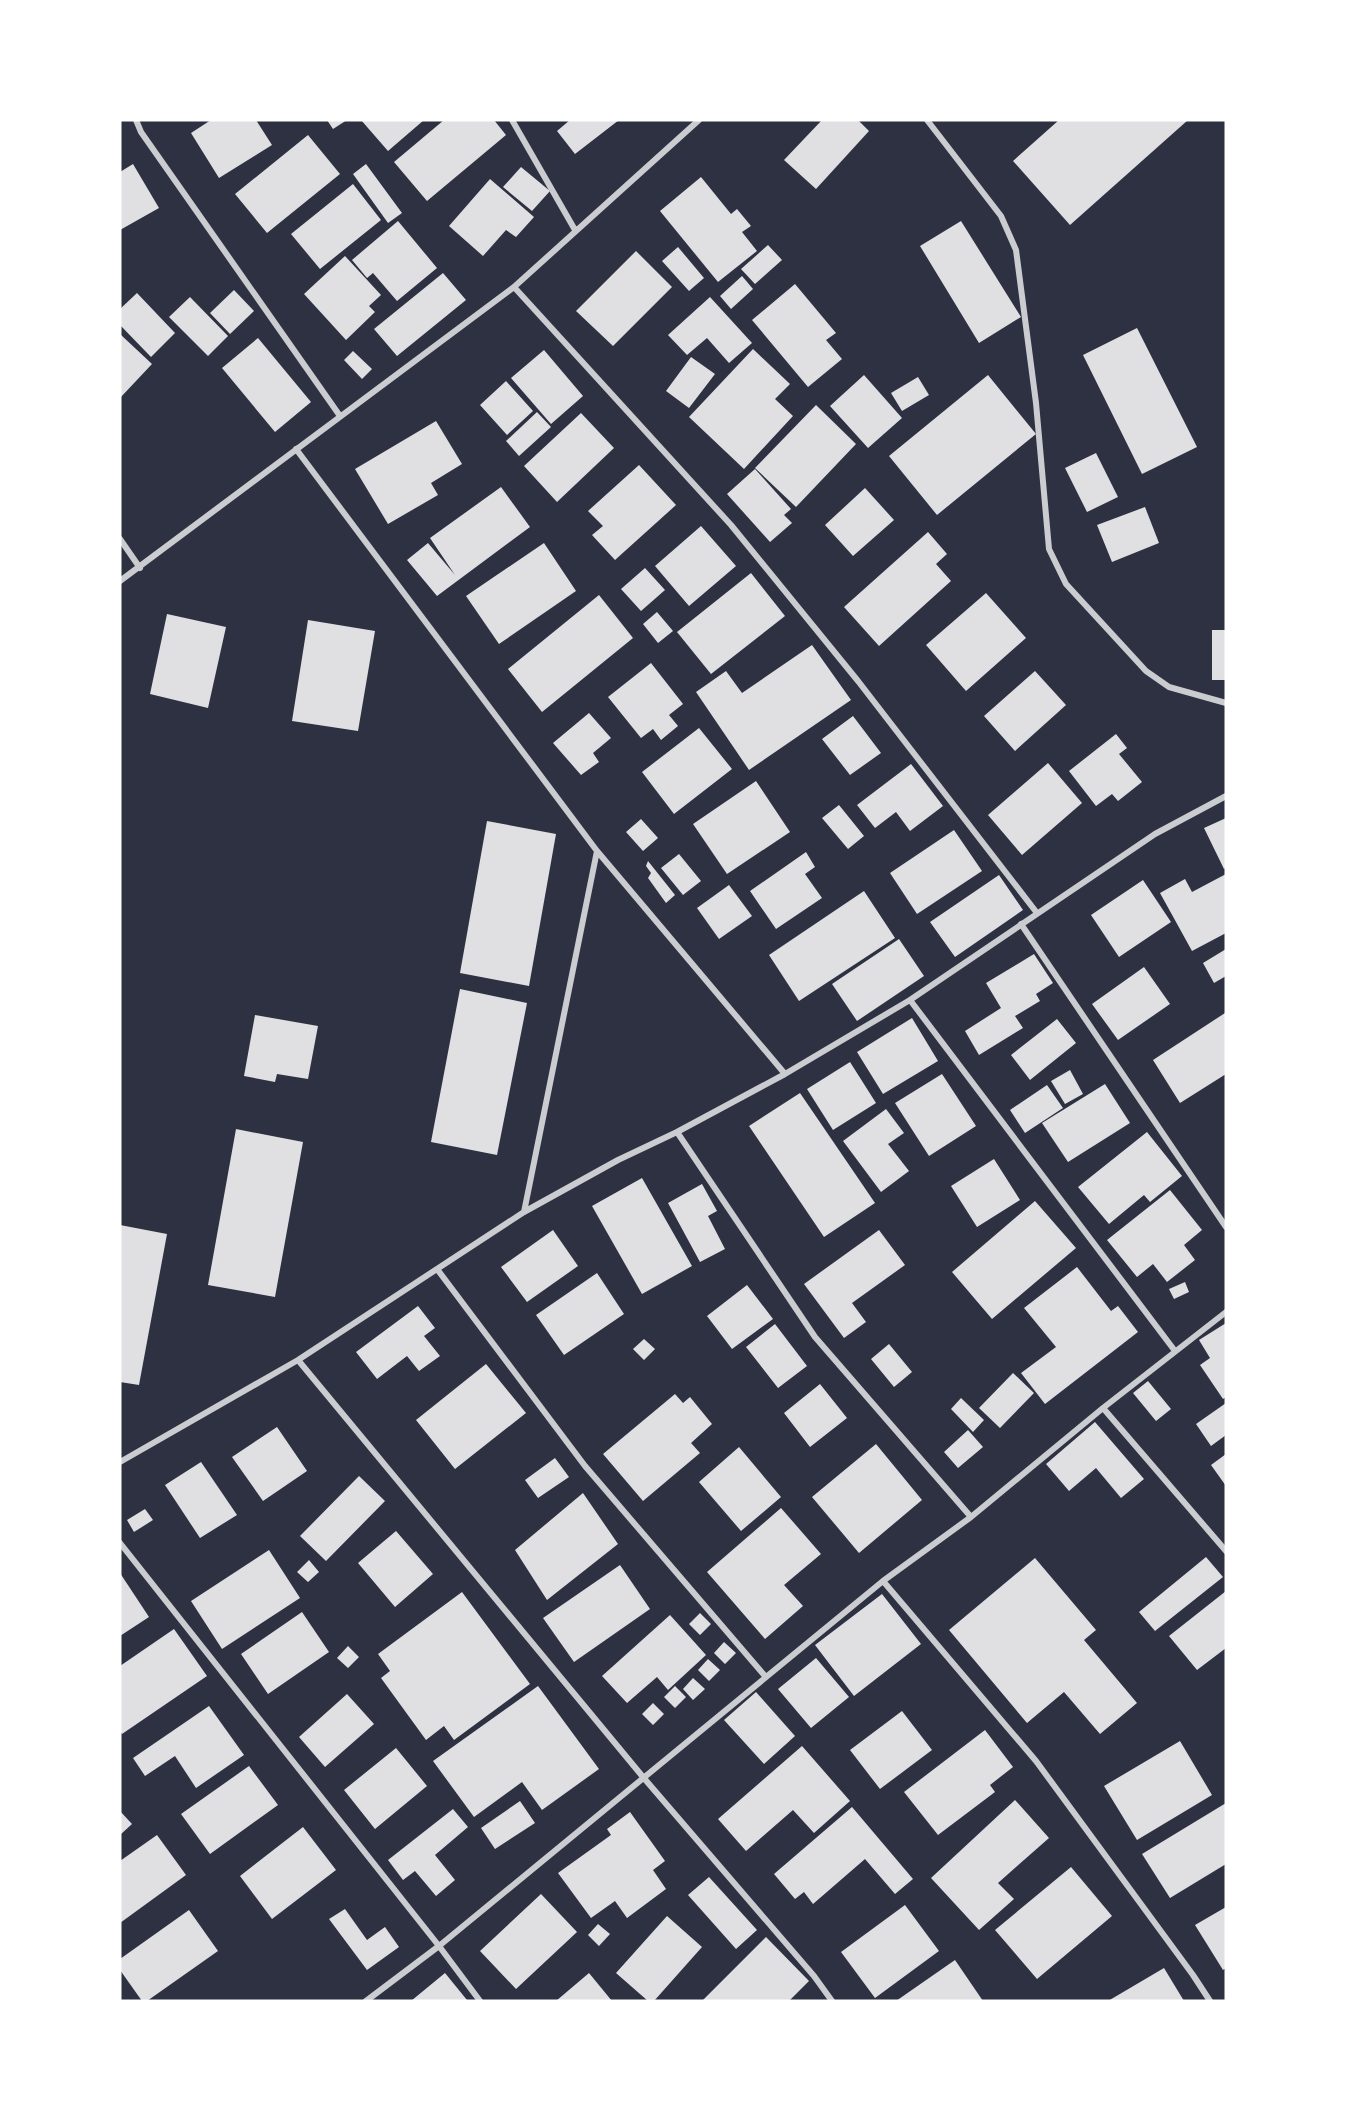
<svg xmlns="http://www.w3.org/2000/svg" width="1346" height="2121" font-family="'Alegreya Sans',sans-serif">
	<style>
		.building { fill: #e0e0e3 }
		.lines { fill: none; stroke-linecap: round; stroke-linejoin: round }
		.minor { stroke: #caccd0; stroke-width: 6 }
	</style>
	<rect width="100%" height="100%" fill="#2d3142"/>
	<!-- building -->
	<path class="building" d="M211,120H256L272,145L219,178L191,133Z
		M327,120H347L333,129Z
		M361,120H424L388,151Z
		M444,120H494L506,135L427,201L394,162Z
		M570,120H619L575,154L557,131Z
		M822,120H858L869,131L816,189L784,160Z
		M1059,120H1188L1070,225L1013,161Z
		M308,135L340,174L267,233L235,194Z
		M133,164L159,208L120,230V172Z
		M366,164L402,213L388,223L353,174Z
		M521,167L550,191L532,211L503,187Z
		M701,177L731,214L737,209L751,226L742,232L757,251L718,282L660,211Z
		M490,179L534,217L516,237L506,230L483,256L449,226Z
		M353,184L381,220L320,269L291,234Z
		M398,221L437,268L397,301L373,273L367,278L352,260Z
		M961,221L1021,317L979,343L920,246Z
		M768,245L782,260L755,284L741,269Z
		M678,247L704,278L689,291L662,261Z
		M636,251L672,287L613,346L576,311Z
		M345,256L381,295L369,306L375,312L346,340L304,294Z
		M443,273L466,300L397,356L374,329Z
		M742,276L753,289L731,309L720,296Z
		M795,284L836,333L826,340L842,359L808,387L752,320Z
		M234,290L254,311L230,334L210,313Z
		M137,293L175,333L151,357L120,325V309Z
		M190,297L228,336L208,356L169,317Z
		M710,297L752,343L729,363L707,338L687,355L668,335Z
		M1137,328L1197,447L1142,474L1083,355Z
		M120,334L152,364L120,398Z
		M258,338L311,402L275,432L222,368Z
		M753,349L790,384L775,399L793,416L744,469L689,417Z
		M544,350L583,396L551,424L511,378Z
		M353,351L372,369L362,379L344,360Z
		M691,357L715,374L689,408L666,391Z
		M864,375L902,418L868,448L830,406Z
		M988,375L1036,434L937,515L889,456Z
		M918,377L929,395L902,411L891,393Z
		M506,381L533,411L507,435L480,405Z
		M816,405L856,444L796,507L755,468Z
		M537,412L551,427L519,456L506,441Z
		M581,413L614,448L557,502L524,466Z
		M436,421L462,464L431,483L438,495L388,524L355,469Z
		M1096,453L1118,497L1087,512L1065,468Z
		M639,465L676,505L615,560L592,535L603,526L588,511Z
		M755,469L791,509L784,515L792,523L770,542L727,494Z
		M501,487L530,527L437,596L407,560L428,543L455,575L430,538Z
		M865,488L894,520L853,556L825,525Z
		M1145,507L1159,543L1112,562L1097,525Z
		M701,526L736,566L689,606L655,566Z
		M928,532L947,554L936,564L951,581L879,646L844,607Z
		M544,543L576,591L499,644L466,596Z
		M645,568L665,590L641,611L621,589Z
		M751,573L785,616L711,674L677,632Z
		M986,593L1026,638L966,691L926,645Z
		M599,595L633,638L542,712L508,669Z
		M657,612L673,631L658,643L643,624Z
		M167,614L226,627L208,708L150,694Z
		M308,620L375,631L358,731L292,721Z
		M1212,630H1226V680H1212Z
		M812,645L851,700L749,770L696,692L726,671L742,693Z
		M651,663L683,704L669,715L678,726L661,740L653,729L641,738L608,697Z
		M1035,671L1066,705L1015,751L984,716Z
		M589,713L611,738L593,753L599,762L581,775L553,743Z
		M853,716L881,753L850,775L822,739Z
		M699,728L732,769L674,814L642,772Z
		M1116,734L1127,748L1119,754L1142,782L1118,801L1112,794L1096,806L1069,771Z
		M1048,763L1082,803L1022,855L988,815Z
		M911,764L943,806L910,831L896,812L875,828L857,805Z
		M756,781L790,832L727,874L693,824Z
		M839,805L864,836L848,849L822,818Z
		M1226,818V868L1224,869L1204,828Z
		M641,819L658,838L643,851L626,832Z
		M487,821L556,834L529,986L460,973Z
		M954,830L982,871L917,914L890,873Z
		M806,852L815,867L805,874L822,898L776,929L750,891Z
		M679,854L701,881L683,895L661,868Z
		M648,861L675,895L666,903L648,878L651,873L646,866Z
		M1226,874V933L1192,951L1160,893L1185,879L1192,892Z
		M999,875L1023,910L955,957L930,922Z
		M1143,880L1171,922L1119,957L1091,915Z
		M729,885L752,916L719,939L697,908Z
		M864,891L895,938L799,1001L769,955Z
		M899,939L924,976L857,1021L832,984Z
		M1226,949V976L1214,983L1203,963Z
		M1034,954L1053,983L1036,994L1040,1001L1015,1016L1023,1028L979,1055L965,1031L1001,1008L986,983Z
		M1144,967L1170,1004L1118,1040L1092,1004Z
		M460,989L527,1003L497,1155L431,1142Z
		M1225,1013L1226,1074L1180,1103L1153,1060Z
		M255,1015L318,1026L308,1079L277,1074L275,1082L244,1076Z
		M912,1018L938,1061L883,1094L857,1052Z
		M1057,1019L1076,1043L1030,1080L1011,1055Z
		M850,1062L876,1103L833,1130L807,1089Z
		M1070,1070L1083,1094L1065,1104L1051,1081Z
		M942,1074L976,1126L929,1156L895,1103Z
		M1105,1084L1130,1123L1068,1162L1042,1123Z
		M1047,1085L1063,1108L1025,1133L1010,1110Z
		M800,1093L875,1203L824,1237L749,1126Z
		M886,1109L904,1133L888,1144L909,1171L881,1192L843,1141Z
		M236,1129L303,1142L275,1297L208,1285Z
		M1147,1132L1182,1176L1150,1202L1144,1195L1109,1224L1078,1187Z
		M994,1159L1020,1200L977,1227L951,1186Z
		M642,1178L692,1266L642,1294L592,1206Z
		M702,1184L717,1211L708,1216L725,1249L700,1262L668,1203Z
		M1170,1190L1202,1230L1184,1245L1195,1260L1167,1282L1153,1264L1137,1277L1107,1240Z
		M1035,1201L1076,1248L992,1319L952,1272Z
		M120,1225L167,1234L139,1385L120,1382Z
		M553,1230L578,1266L527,1302L501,1267Z
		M879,1230L905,1265L852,1303L866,1322L844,1338L804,1284Z
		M1077,1267L1111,1311L1118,1306L1138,1332L1045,1404L1021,1373L1056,1347L1024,1308Z
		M597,1273L624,1314L564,1355L536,1315Z
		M1185,1282L1189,1292L1174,1299L1169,1289Z
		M747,1285L773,1319L732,1349L707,1316Z
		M418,1306L435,1328L424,1336L440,1356L419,1371L407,1356L377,1379L356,1352Z
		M1226,1323V1397L1223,1399L1200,1365L1210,1358L1199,1340Z
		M775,1324L807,1366L778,1388L746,1347Z
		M644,1339L655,1349L644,1360L633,1349Z
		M889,1344L912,1372L894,1387L871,1359Z
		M486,1364L526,1413L455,1469L416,1420Z
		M1013,1373L1034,1393L1000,1428L979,1408Z
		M1148,1381L1171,1409L1156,1421L1133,1393Z
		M820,1384L847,1418L810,1447L784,1413Z
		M675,1394L683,1403L690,1397L712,1424L691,1443L700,1453L643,1501L603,1454Z
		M961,1398L984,1420L973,1432L951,1409Z
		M1226,1403V1435L1211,1446L1196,1424Z
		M1095,1422L1144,1479L1121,1498L1096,1468L1069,1491L1046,1464Z
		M277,1427L307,1471L263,1501L232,1457Z
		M968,1430L983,1447L958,1468L944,1452Z
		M876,1444L922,1500L859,1553L812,1497Z
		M739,1447L781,1497L741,1531L699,1482Z
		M1226,1454V1486L1211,1465Z
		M555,1458L569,1477L538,1498L525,1480Z
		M201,1462L237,1515L200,1538L165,1485Z
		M359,1476L385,1501L326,1561L300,1536Z
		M583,1493L618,1544L547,1600L515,1550Z
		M781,1508L821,1554L784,1585L803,1606L765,1639L707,1572Z
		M145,1509L153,1520L134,1532L127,1520Z
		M396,1531L433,1574L395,1607L358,1563Z
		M269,1550L300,1598L222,1649L191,1601Z
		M1206,1557L1223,1577L1155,1631L1139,1612Z
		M1035,1558L1096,1630L1084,1640L1137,1703L1100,1734L1064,1692L1027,1723L949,1630Z
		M309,1560L319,1572L308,1582L297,1572Z
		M620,1565L650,1609L574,1662L543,1618Z
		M120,1573L149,1617L120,1636Z
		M1226,1591V1648L1197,1670L1169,1636Z
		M462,1592L530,1684L454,1740L444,1726L426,1740L381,1678L390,1671L378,1654Z
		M882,1594L921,1644L854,1696L815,1645Z
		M302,1612L329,1652L268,1694L241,1654Z
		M700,1613L711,1624L700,1635L689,1624Z
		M670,1615L706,1655L668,1690L657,1677L627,1703L602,1676Z
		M174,1629L207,1676L122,1734L120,1731V1666Z
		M724,1642L736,1653L725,1664L714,1653Z
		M348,1646L359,1657L348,1668L337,1658Z
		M816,1658L849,1697L811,1728L778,1689Z
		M708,1659L720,1670L709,1681L698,1670Z
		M693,1678L705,1689L693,1700L683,1689Z
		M538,1686L599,1769L542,1810L522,1782L474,1817L433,1761Z
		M675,1686L686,1697L675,1708L664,1697Z
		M756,1692L795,1736L764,1764L724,1720Z
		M347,1694L374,1724L325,1767L299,1737Z
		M653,1703L664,1714L653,1725L642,1714Z
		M209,1706L244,1755L196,1788L175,1756L145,1776L133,1758Z
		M902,1711L932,1750L880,1789L850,1750Z
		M985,1730L1013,1767L990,1785L995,1792L938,1835L904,1792Z
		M1180,1741L1212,1795L1137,1840L1104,1786Z
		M802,1746L850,1801L814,1833L793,1810L746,1851L718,1819Z
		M396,1748L427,1786L375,1829L344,1790Z
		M249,1766L278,1805L210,1854L181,1814Z
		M1015,1800L1049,1838L998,1883L1014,1899L979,1930L931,1878Z
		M520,1801L535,1823L495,1849L481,1828Z
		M1226,1803V1864L1170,1898L1142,1854Z
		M852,1807L913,1879L895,1894L865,1859L813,1904L804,1892L795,1899L774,1874Z
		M453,1809L468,1827L435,1855L455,1880L436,1896L415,1871L403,1880L388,1860Z
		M120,1811L132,1824L120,1835Z
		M630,1812L665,1861L653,1870L666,1889L627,1918L615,1901L591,1918L558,1873L611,1835L607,1829Z
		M303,1827L336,1870L272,1919L240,1876Z
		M157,1835L186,1875L120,1923V1861Z
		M1071,1867L1112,1916L1037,1979L995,1930Z
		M709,1877L757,1930L736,1949L688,1895Z
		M541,1894L577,1932L516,1989L480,1951Z
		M905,1905L939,1951L875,1998L841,1952Z
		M1226,1907V1968L1223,1970L1195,1925Z
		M345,1909L367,1940L385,1927L399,1947L367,1970L329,1919Z
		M189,1910L218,1951L147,2001H142L120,1970V1959Z
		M667,1916L702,1947L654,2001H648L616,1973Z
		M598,1924L610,1934L599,1946L588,1935Z
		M766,1937L809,1981L789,2001H702Z
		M955,1960L983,2001H896Z
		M1164,1968L1184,2001H1108Z
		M445,1973L467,2000L465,2001H411Z
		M589,1973L612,2001H556Z"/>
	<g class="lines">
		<!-- minor -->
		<path class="minor" d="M136,120L141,132L340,416
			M512,120L575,230
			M927,120L1001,216L1016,250L1036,403L1049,549L1066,584L1146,671L1169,687L1226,703
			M514,287L731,525L858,681L1037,913
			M120,539L140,568
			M120,581L514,287L699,120
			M597,851L785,1074
			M1021,924L1226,1227
			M910,1000L1175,1351
			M677,1132L815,1337L971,1517
			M524,1212L618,1160L677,1132L785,1074L910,1000L1155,834L1226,796
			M437,1269L585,1466L765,1676
			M298,1360L643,1777L814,1976L832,2001
			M1103,1408L1226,1551
			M120,1462L298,1360L524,1212L597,851L296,449
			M120,1543L439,1946L480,2001
			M883,1581L1036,1761L1193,1975L1210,2001
			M366,2001L439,1946L883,1581L971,1517L1103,1408L1226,1312"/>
	</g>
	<!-- border -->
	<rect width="1346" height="2121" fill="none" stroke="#ffffff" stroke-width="243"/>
</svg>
